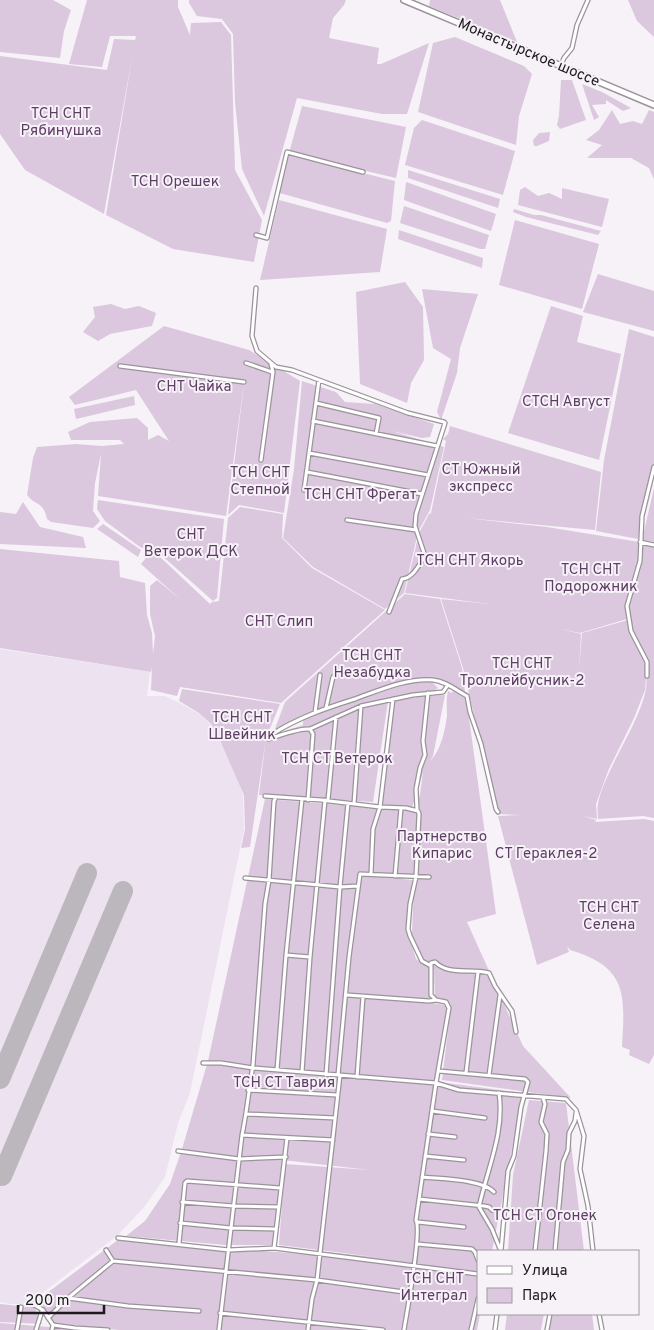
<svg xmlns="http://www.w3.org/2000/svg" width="654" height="1330" font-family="Overpass,sans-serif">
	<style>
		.built { fill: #ede2ef }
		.green { fill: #dbc7de }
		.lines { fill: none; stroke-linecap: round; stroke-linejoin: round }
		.runway { stroke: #bcb7bd; stroke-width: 20 }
		.street-casing { stroke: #9a949a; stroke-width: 5.5 }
		.secondary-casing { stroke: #9a949a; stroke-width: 8 }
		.street { stroke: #fff; stroke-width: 3 }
		.secondary { stroke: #fff; stroke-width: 5 }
		.labels { text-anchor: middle; stroke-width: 4; stroke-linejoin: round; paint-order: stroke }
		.street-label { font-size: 15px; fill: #1c1a1d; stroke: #f7f1f8 }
		.park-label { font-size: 15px; fill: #5e3e64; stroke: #f7f1f8 }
	</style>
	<rect width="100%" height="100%" fill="#f7f1f8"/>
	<!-- built -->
	<path class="built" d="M0,649L150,672L147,696H164L178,702L201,715L213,728L237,774L243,795L244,829L190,1093L178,1123L165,1177L145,1206L118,1235L32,1301L21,1304H9L0,1302Z"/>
	<!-- green -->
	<path class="green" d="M0,0H53L71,10L64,31L60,58L0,52Z
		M87,0H178V7L190,35L191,23L221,22L231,35L235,170L262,220L254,262L173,249L106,215L133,52L104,214L25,170L0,134V56L107,70L114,39L135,40L136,36H140H110L102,67L69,64Z
		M189,0H346L344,5L333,18L329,38L379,48L377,64H381L429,43L407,114H382L297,98L264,216L242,169L235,102L233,34L222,19L197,16L189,3Z
		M430,0H500L517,42L429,6Z
		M628,0H654V37L637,21Z
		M455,37L524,66L532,74L519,116L516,145L418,112L433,43Z
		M561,80H572L586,120L560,129L557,125L559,116Z
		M582,84L602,92L631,108L623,111L606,100V104L592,105L599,117L594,120Z
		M302,106L406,127L396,178L289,153Z
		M612,110L620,124L633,121L642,124L649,110L654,112V179L649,168L631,158H587L602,145L586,140L599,130Z
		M422,120L515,151L503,195L405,165L414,128Z
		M550,132L549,141L537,146H534L533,140L539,133Z
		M286,154L395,181L391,221L387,223L276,192Z
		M408,170L500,199L498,208L408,178Z
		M406,182L496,214L491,231L404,200Z
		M525,187L538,196L549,193L562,199V188L609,199L602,227L518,205L520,190Z
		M279,200L387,229L380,272L260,280Z
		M404,206L489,235L485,249H480L400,223Z
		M514,209L534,215H541L601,231L598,235L526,217L513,212Z
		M515,220L599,244L582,309L499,285Z
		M399,230L483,258L482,268L398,239Z
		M598,274L654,291V331L583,312Z
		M405,282L423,307L424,360L411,383L407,403L360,384L356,292Z
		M422,289L478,294L460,348L457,373L441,420L437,412L451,359L433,348Z
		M111,304L125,309L139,306L156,313L152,326L110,334L98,341L83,332L95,317L93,307Z
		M551,306L583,316L577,342L621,354L599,460L508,433Z
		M164,326L249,350L300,381L284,513L239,505L228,515L245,375L226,516L98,496L101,454L95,483L93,511L100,521L93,528L51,522L47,519C43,500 36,507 27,495L33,458L37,447L76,444L102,446L124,444L120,440H71L68,432L90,422L137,418L148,428V440L158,435L169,441L136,390L75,405L69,397Z
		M629,329L654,337V468L638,539L596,531L604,460Z
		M302,381L336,392L345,402L375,404L434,424L430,437L422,438L392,431L444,447L430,510L418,532L404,593L385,609L313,567L283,538L294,469Z
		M134,396L135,405L76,419L74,409Z
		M450,426L601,472L595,530L466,518L547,527L639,542V561L626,607L627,619L580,633L561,629L581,634L579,670L582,633L628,620L630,630L648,662L632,630L628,606L640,562L641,543L654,544V818L643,816L598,819C598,815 597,809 598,804C604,768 652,707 646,676L645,690L634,718L608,771L596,804L597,819L583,816L596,820L595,822L644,819L654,821V1055L649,1064L629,1055L630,1050L622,1047C625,995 628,967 570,950L567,946L569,952L537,965L498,816L522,815L497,814L463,668L441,599L489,604L405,593L419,533L429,514L431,513L446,441L443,439L448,434Z
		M654,488V542L642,540Z
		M98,500L224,519L217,598L213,601L159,553L140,547L105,521L97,509Z
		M23,502L40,527L83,537L86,548L0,544V512L16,514Z
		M240,507L283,514L282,538L312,568L385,610L281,703L180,687L177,696L151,690L152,667L151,672L0,648V549L119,561L120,577L145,583L147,615L152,633L153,654L155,636L150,614V586L157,580L181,600L141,564L149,554L159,556L210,604L212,602L219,601L228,518Z
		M103,524L141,550L138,557L97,529Z
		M405,594L440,599L462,668L465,692L441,680L406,683H405L432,682L438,688L434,691L388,701L373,802L259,795L266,738L250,847L241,848L245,829L244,795L219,738L211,724L199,713L179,701L182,689L280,704L266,738L303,725V720L273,734L285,702Z
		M448,691L452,693L453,691L466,696L496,914L467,922L523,1046L571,1098L442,1080L451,1005L435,1001L434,970L419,958L412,935L414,879L362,872V875L412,880L409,936L416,959L431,969L433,1003L449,1006L423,1178L439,1082L523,1093L492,1251H478V1314H480L477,1330H119L53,1323L39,1299L118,1240L315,1255L316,1251L375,1257L279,1245L285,1164L370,1170L282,1160L273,1245H225L126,1236L145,1221L170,1184L182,1149L208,1061L265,799L368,807V810L369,807L414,811L420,795L423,772L412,808L378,805L392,701L425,696L445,695L433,756L430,761C441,751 445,730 447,716C447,708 446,699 448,691Z
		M529,1100L566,1103L584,1251H508L513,1175Z
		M0,1304L20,1306L33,1304L42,1324L0,1322Z
		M507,1314H544L541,1330H505Z
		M549,1314H592L594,1330H547Z
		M0,1323L86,1330H0Z"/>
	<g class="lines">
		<!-- runway -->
		<path class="runway" d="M0,1079L87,873
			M2,1176L123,891"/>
		<!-- street casing -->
		<g class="street-casing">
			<path id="street" d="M561,65L564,58L572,48L577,25L588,0
				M256,235L267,238L287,152L363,172
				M256,288L252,336L257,351L276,367L292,370L408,413L444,422
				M246,363L272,372
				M120,366L244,382
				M316,403L379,418L376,434
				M313,421L437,446
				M309,453L428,475
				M261,460L273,372L271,364
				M307,472L422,494
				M304,490L319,380
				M347,520L416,530
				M640,542L654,545
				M389,612L402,579C413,578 419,565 425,556L415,526L416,514L445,423
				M647,676V662L631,631L627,606L640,561L642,516L654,467
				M326,708L333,677
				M315,713L320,675
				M271,735C297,718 326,708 355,699C380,690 406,678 433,680C445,681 456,690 467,696L470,712L481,744L496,809L498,812
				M269,739C280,735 299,728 310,729L361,706L413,695L443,692L448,685
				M265,796L321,800L380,807L406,808L418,811L419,814L416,877L410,904L408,929L410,936L422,961L431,966
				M308,800L313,734L310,729
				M328,800L336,717
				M354,804L361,706
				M417,810L416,789L420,768L425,755L423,741L428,693
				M371,874L373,829L380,807L393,699
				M395,876L401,808
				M245,878L340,887L358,886
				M286,955L310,957
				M347,995L429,1001L436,1000
				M203,1063H221L253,1068L436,1083L459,1090L566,1099L576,1110L584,1136L580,1169L588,1206L593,1251
				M277,1070L286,955L302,799
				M439,1071L525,1079L528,1082L521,1107L514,1156L508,1171L501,1251
				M302,1072L310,957L325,800
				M466,1073L478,972
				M326,1075L340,887L348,803
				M338,1075L349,957L360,874L429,877
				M489,1075L500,995
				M357,1077L363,997
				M248,1090L337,1095
				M499,1093C505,1133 487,1169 479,1207L492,1229L500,1249
				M432,1111L485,1118
				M247,1114L335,1118
				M428,1134L455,1137
				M242,1135L333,1140
				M178,1151L239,1159L286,1157
				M425,1156L464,1160
				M422,1177C439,1179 483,1179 494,1192
				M419,1199L484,1206L489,1207L492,1210
				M182,1202L234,1206L278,1207
				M418,1222L464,1227
				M180,1223L231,1228L276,1229
				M118,1238L229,1250L274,1248L478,1274
				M179,1243L185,1183L187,1181L280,1188
				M417,1244L472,1249L475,1252L478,1260
				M274,1248L287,1138
				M106,1250L113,1261L317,1280L411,1293
				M535,1251L546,1151L547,1134L541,1122L545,1104L543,1098
				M555,1251L563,1162L568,1150L569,1133L575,1121L576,1113
				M68,1298L113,1261
				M31,1303L43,1310L53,1325L75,1328L108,1330
				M220,1313L383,1330
				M599,1314L602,1330
				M48,1318L68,1298L128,1306L199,1311
				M17,1330L21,1307
				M36,1330L42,1311
				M52,1330L53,1325
				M219,1330L242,1135C247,1112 249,1088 253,1065L265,904L269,880L274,801L276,797
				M308,1330L312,1299L317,1280L340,1075
				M404,1330C407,1311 422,1232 416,1220L436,1083L449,1008L446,1002L436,1000L431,995V963L435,962C449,976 472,968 489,973L495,986L512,1011L516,1032
				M471,1330L478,1299
				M495,1330L497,1314
				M547,1330L550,1314"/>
		</g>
		<!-- secondary casing -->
		<g class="secondary-casing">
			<path id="secondary" d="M404,0L654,105"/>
		</g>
		<!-- street -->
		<use href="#street" class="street"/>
		<!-- secondary -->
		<use href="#secondary" class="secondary"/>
	</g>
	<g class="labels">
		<!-- street labels -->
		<g class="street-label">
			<text transform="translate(529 52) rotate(23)" y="5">Монастырское шоссе</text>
		</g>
		<!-- park labels -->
		<g class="park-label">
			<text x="61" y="118">ТСН СНТ<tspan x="61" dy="17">Рябинушка</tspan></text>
			<text x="175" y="186">ТСН Орешек</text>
			<text x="194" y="391">СНТ Чайка</text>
			<text x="566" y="406">СТСН Август</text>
			<text x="481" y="474">СТ Южный<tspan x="481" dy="17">экспресс</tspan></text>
			<text x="260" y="477">ТСН СНТ<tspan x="260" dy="17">Степной</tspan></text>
			<text x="360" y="499">ТСН СНТ Фрегат</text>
			<text x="191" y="539">СНТ<tspan x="191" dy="17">Ветерок ДСК</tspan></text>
			<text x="470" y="565">ТСН СНТ Якорь</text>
			<text x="591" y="574">ТСН СНТ<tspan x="591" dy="17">Подорожник</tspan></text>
			<text x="279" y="626">СНТ Слип</text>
			<text x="372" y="660">ТСН СНТ<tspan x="372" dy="17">Незабудка</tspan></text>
			<text x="522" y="668">ТСН СНТ<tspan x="522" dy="17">Троллейбусник-2</tspan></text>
			<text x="242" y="722">ТСН СНТ<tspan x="242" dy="17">Швейник</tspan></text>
			<text x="337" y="763">ТСН СТ Ветерок</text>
			<text x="442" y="841">Партнерство<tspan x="442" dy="17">Кипарис</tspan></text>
			<text x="546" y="858">СТ Гераклея-2</text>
			<text x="609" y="912">ТСН СНТ<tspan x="609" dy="17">Селена</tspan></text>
			<text x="284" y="1087">ТСН СТ Таврия</text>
			<text x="545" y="1220">ТСН СТ Огонек</text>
			<text x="434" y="1283">ТСН СНТ<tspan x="434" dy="17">Интеграл</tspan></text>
		</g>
	</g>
	<!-- legend -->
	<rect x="477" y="1250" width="162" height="65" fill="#f7f1f8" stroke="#9f9ba0"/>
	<rect x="487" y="1266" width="25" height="8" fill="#ffffff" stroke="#9f9ba0"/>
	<text x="522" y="1275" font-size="15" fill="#1c1a1d">Улица</text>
	<rect x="487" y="1288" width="25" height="15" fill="#dbc7de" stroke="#9f9ba0"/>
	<text x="522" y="1300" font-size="15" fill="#1c1a1d">Парк</text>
	<!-- scale -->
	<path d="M18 1305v8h86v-8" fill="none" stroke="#1c1a1d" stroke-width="2.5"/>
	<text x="25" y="1305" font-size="15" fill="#1c1a1d" stroke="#f7f1f8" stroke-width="4" paint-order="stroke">200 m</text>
</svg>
